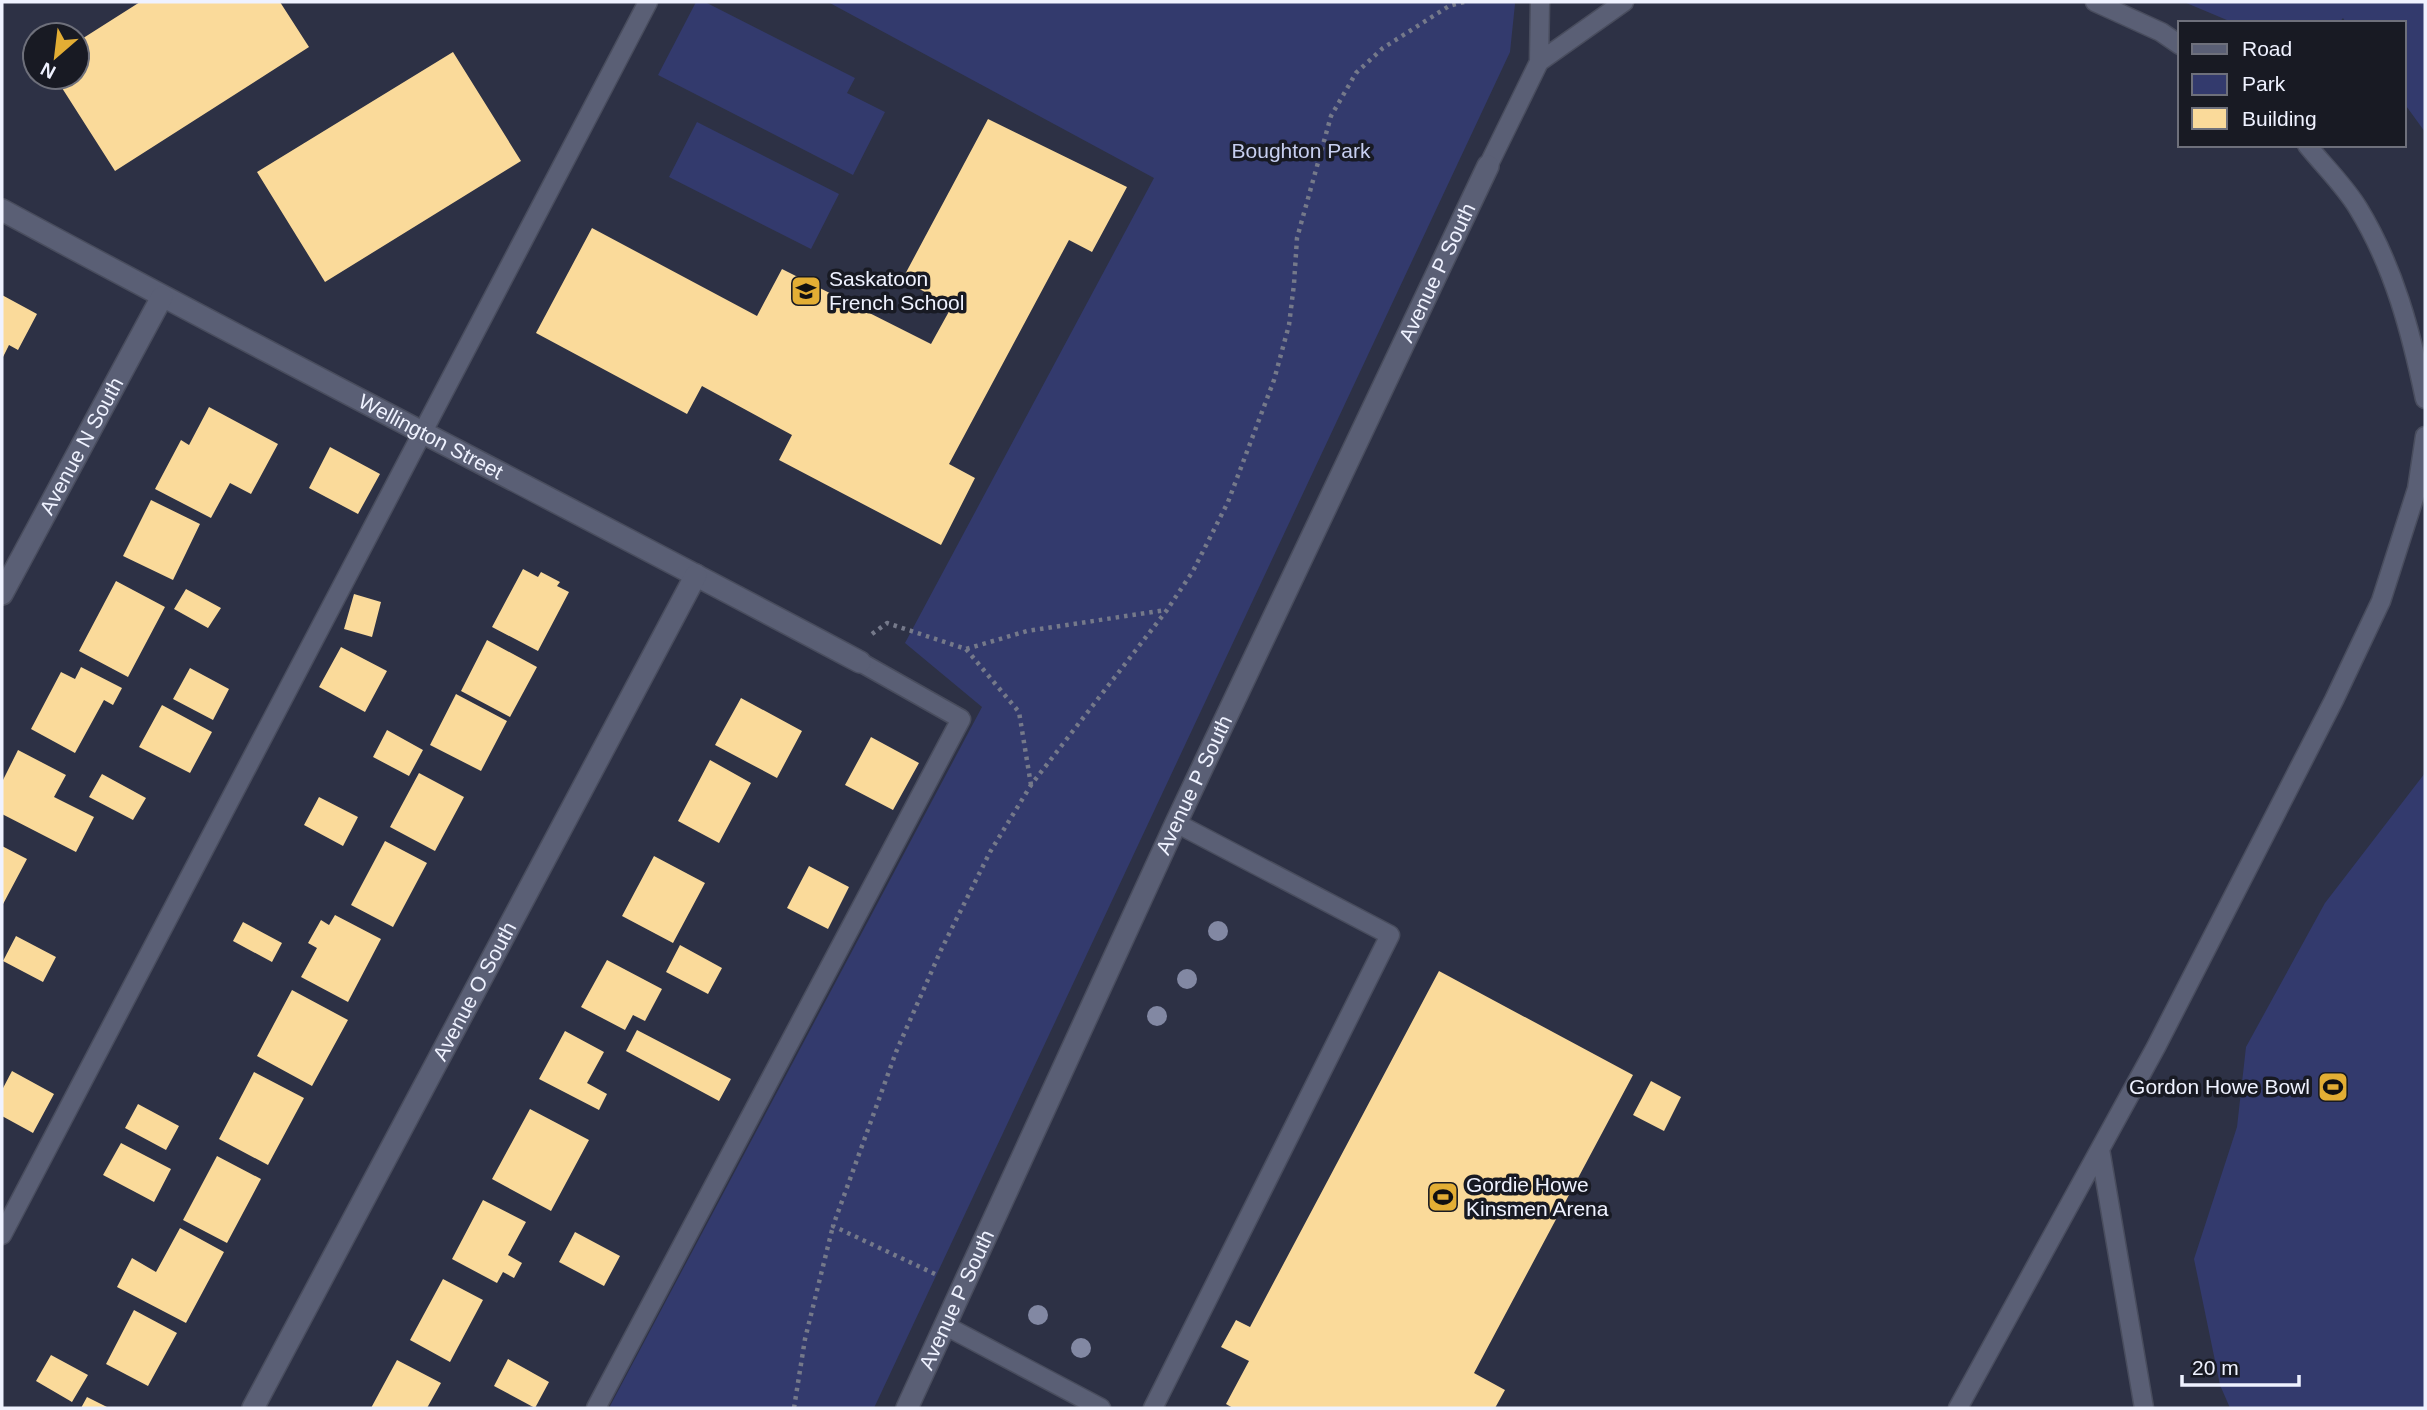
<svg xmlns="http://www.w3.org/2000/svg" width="2427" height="1410" font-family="Helvetica,sans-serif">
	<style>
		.green { fill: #333a6d }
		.building { fill: #fada9a }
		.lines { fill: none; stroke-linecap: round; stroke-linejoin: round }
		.lane-casing { stroke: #494d5e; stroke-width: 21 }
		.street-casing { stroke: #494d5e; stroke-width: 24 }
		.path { stroke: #75798a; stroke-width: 4.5; stroke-dasharray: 3.5 5; stroke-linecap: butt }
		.lane { stroke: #5a5f75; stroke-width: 18 }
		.street { stroke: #5a5f75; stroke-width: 21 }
		.tree { fill: #8288a3 }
		.labels { text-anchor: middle; stroke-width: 7; stroke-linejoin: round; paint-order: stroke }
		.park-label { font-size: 21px; fill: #c7cff0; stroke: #181a23 }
		.street-label { font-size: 21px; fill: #eff2ff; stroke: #181a23 }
		.poi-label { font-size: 21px; fill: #eff2ff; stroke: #181a23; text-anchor: start }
	</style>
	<rect width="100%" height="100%" fill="#2d3145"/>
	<!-- green -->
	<path class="green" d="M696,2H705L855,78L847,93L885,112L853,175L658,75Z
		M828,2H1514L1515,4L1510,52L874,1408H609L982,707L905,643L1154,178Z
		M2184,2H2425V132L2404,103V23H2346L2343,18L2339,23H2234Z
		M697,122L839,194L811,249L669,177Z
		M2425,773V1408H2230L2220,1385L2194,1259L2237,1127L2246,1047L2325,903Z"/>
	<!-- building -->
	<path class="building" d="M140,2H280L309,47L115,171L55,77H77V42Z
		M453,52L521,161L325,282L257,172Z
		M988,119L1127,187L1092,252L1069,240L949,464L975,478L941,545L779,460L792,435L702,386L687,414L536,333L592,228L757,316L782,269L931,344L952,306L902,280Z
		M2,295L37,314L18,350L9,345L2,359Z
		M209,407L278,444L251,494L230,483L211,518L155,489L181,440L189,445Z
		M330,447L380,474L358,514L309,488Z
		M151,500L200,524L173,580L123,556Z
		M523,569L538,577L541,572L560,582L557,586L569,592L538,651L492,627Z
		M116,581L165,607L128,677L79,651Z
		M186,589L221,608L208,628L174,609Z
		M354,594L381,602L372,637L344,629Z
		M487,640L537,667L510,717L461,691Z
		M341,647L387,671L365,712L319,687Z
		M81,667L122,688L113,705L104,700L75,753L31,729L61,672L75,679Z
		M190,668L229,689L213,720L173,699Z
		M456,694L507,721L481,771L430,745Z
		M741,698L802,731L777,778L715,745Z
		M162,705L212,732L190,773L139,747Z
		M387,730L423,750L409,776L373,757Z
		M871,737L919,763L893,810L845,785Z
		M18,750L66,775L54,797L94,817L76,852L2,814V782Z
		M710,760L751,783L719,843L678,821Z
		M419,773L464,797L435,851L390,827Z
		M102,774L146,798L133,820L89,797Z
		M319,797L358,817L343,846L304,825Z
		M385,841L427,863L393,927L351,905Z
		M2,846L27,859L2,906Z
		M654,856L705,883L673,943L622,916Z
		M809,866L849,887L828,929L787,908Z
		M335,915L381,939L348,1002L301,977L317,948L308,943L321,920L329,925Z
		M243,922L282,943L272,962L233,941Z
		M16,936L56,957L43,982L3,961Z
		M680,945L722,968L708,994L666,972Z
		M607,960L662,989L645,1021L633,1015L625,1030L581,1007Z
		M1439,971L1633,1075L1474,1373L1505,1390L1495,1408H1233L1226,1404L1249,1361L1221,1347L1236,1320L1250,1327Z
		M292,990L348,1020L312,1086L257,1056Z
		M637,1030L731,1079L719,1101L626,1051Z
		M565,1031L604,1052L587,1083L607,1094L599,1110L539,1079Z
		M12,1071L54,1094L33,1133L2,1116V1090Z
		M254,1072L304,1098L268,1165L219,1139Z
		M1651,1081L1681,1097L1664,1131L1633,1115Z
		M138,1104L179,1126L166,1150L125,1128Z
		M530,1109L589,1140L551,1211L492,1179Z
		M121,1143L171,1169L154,1202L103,1175Z
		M217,1156L261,1179L227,1243L183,1220Z
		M483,1200L526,1222L508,1255L522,1263L514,1278L503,1272L497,1283L452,1259Z
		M180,1228L224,1252L186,1323L117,1287L132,1258L156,1272Z
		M575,1232L620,1256L604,1286L559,1262Z
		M443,1279L483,1300L450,1362L410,1340Z
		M134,1310L177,1333L148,1386L106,1364Z
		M51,1355L88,1375L72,1402L36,1381Z
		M508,1359L549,1382L535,1408L494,1386Z
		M397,1360L441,1383L427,1408H371Z
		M87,1397L109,1408H81Z"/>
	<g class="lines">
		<!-- lane casing -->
		<g class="lane-casing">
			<path id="lane" d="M2095,2L2161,32L2180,45
				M1539,62L1624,2
				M2307,145C2323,165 2344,185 2358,208C2394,267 2411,332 2425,399
				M1488,166L1539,62L1540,2
				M2100,1149L2144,1408
				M2,1235L648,2
				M946,1326L1101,1408
				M596,1408L961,719L860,662
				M1153,1408L1390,935L1176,823
				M1958,1408L2156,1047L2334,700L2381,601L2417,489L2425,436"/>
		</g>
		<!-- street casing -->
		<g class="street-casing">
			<g id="street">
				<path id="s1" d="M2,210C286,364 575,510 860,662"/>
				<path id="s2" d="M2,594L162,297"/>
				<path id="s3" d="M253,1408L696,575"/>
				<path id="s4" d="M907,1408L1176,823L1488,166"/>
			</g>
		</g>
		<!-- path -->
		<path class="path" d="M872,634L887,623L966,649L1027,631L1166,610
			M966,649L1019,712L1031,785
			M935,1274L833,1226L896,1052L941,950L990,852L1031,785L1167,610L1193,571L1228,502L1274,380L1289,325L1294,284L1297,238L1331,116L1356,73L1383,48L1449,6L1464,2
			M794,1408L805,1339L833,1226"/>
		<!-- lane -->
		<use href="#lane" class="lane"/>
		<!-- street -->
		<use href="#street" class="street"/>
	</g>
	<!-- trees -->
	<g class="tree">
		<circle cx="1218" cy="931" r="10"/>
		<circle cx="1187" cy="979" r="10"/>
		<circle cx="1157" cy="1016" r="10"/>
		<circle cx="1038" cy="1315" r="10"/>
		<circle cx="1081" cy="1348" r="10"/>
	</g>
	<!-- icons -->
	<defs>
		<g id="school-square" transform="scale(1.575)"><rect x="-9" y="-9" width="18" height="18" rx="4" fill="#e3ae34" stroke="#181a23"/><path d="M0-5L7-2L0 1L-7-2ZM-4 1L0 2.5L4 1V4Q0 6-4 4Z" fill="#111"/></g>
		<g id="stadium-square" transform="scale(1.575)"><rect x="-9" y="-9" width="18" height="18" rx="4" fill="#e3ae34" stroke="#181a23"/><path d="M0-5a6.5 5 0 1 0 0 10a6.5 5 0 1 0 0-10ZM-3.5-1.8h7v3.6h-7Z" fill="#111"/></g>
	</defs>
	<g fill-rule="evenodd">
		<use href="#school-square" x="806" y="291"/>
		<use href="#stadium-square" x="2333" y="1087"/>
		<use href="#stadium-square" x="1443" y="1197"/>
	</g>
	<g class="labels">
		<!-- park labels -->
		<g class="park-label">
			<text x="1301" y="158">Boughton Park</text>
		</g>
		<!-- street labels -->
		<g class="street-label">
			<text dy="7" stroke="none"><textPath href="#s4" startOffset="1253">Avenue P South</textPath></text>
			<text dy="7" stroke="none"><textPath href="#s1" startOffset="485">Wellington Street</textPath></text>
			<text dy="7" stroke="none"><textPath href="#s2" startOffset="168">Avenue N South</textPath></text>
			<text dy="7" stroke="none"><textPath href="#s4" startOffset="686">Avenue P South</textPath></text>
			<text dy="7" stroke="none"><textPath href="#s3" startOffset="472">Avenue O South</textPath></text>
			<text dy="7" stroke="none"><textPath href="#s4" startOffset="119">Avenue P South</textPath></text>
		</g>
		<!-- poi labels -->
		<g class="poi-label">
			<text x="829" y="286">Saskatoon<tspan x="829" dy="24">French School</tspan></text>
			<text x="2310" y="1094" text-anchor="end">Gordon Howe Bowl</text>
			<text x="1466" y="1192">Gordie Howe<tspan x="1466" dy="24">Kinsmen Arena</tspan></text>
		</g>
	</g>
	<!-- border -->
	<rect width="2427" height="1410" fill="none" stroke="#eff2ff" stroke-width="7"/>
	<!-- legend -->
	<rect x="2178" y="21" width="228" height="126" fill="#181a23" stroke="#6e707b" stroke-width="2"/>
	<rect x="2192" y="44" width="35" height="10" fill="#5a5f75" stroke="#6e707b" stroke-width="2"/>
	<text x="2242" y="56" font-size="21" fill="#eff2ff">Road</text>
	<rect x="2192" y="74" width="35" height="21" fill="#333a6d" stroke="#6e707b" stroke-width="2"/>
	<text x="2242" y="91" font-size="21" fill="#eff2ff">Park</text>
	<rect x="2192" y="108" width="35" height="21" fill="#fada9a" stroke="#6e707b" stroke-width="2"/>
	<text x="2242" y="126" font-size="21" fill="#eff2ff">Building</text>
	<!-- north arrow -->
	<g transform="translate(56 56) rotate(208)"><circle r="33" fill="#181a23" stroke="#6e707b" stroke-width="2"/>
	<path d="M0-5L12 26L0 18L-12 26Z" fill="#e3ae34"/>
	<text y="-10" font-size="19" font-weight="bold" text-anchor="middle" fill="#eff2ff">N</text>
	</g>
	<!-- scale -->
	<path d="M2182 1375v10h117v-10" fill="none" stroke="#eff2ff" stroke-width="3.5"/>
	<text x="2192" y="1375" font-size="21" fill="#eff2ff" stroke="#181a23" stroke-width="5" paint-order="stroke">20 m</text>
</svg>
